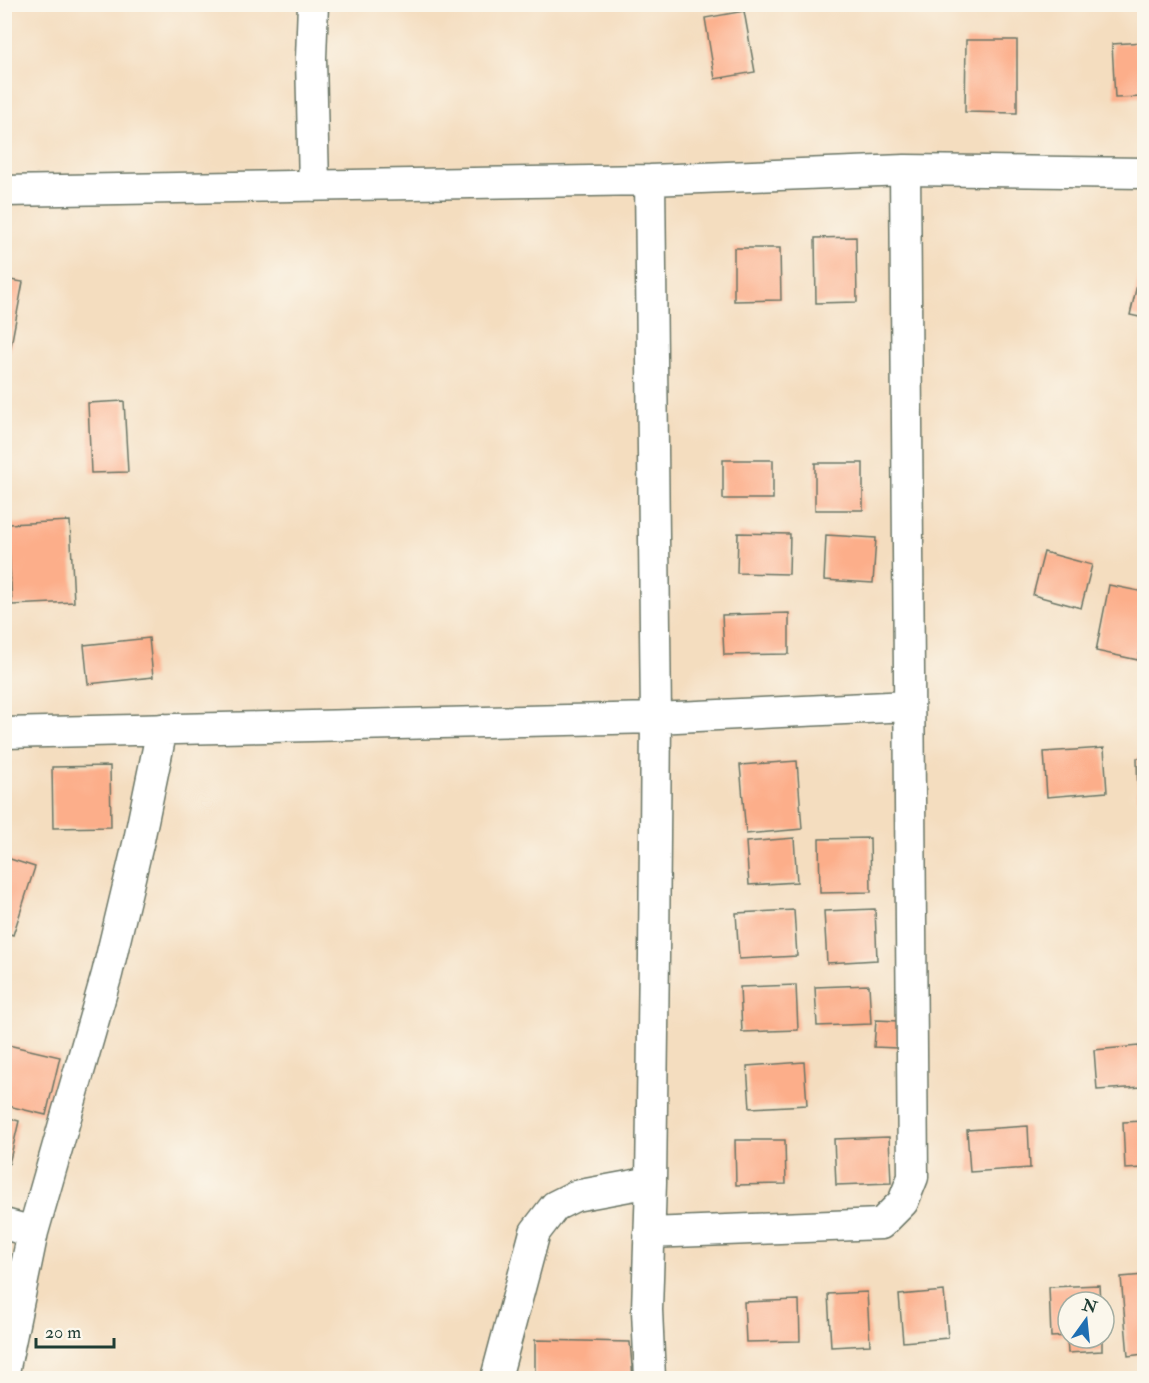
<svg xmlns="http://www.w3.org/2000/svg" width="1149" height="1383" font-family="'IM FELL Double Pica',serif">
	<style>
		.building { fill: #fcae8a }
		.lines { fill: none; stroke-linecap: round; stroke-linejoin: round }
		.minor-casing { stroke: #6a7565; stroke-width: 33 }
		.minor { stroke: #fff; stroke-width: 30 }
	</style>
	<rect width="100%" height="100%" fill="#fbf7ec"/>
	<filter id="ink" filterUnits="userSpaceOnUse"><feTurbulence type="fractalNoise" baseFrequency=".0167" numOctaves="2"/><feDisplacementMap in="SourceGraphic" scale="12" xChannelSelector="R" yChannelSelector="G"/><feConvolveMatrix kernelMatrix="1 2 1 2 8 2 1 2 1" color-interpolation-filters="sRGB"/></filter>
	<filter id="wash" filterUnits="userSpaceOnUse"><feTurbulence type="fractalNoise" baseFrequency=".008" numOctaves="4" result="noise"/><feDisplacementMap in="SourceGraphic" scale="24" xChannelSelector="R" yChannelSelector="G"/><feGaussianBlur stdDeviation="1.35" result="paint"/><feColorMatrix in="noise" values="0 0 0 0 0 0 0 0 0 0 0 0 0 0 0 0 0 1.4 0 .05"/><feComposite in="paint" operator="in"/></filter>
	<g filter="url(#wash)">
		<rect width="100%" height="100%" fill="#f4ddbf"/>
		<g id="blocks">
			<!-- building -->
			<path class="building" d="M744,11L755,72L715,79L705,18Z
				M966,40H1017V113L965,112Z
				M1144,42V97L1115,98L1112,44Z
				M856,237L857,302L816,303L815,238Z
				M734,248H780L781,300L734,301Z
				M1144,255V318L1130,315Z
				M4,279L23,282L10,351L4,350Z
				M124,401L128,472L91,473L88,403Z
				M723,460H773V499H723Z
				M815,463H863V510H815Z
				M70,521L74,602L12,605L8,524Z
				M738,533L790,534L789,574L737,573Z
				M826,535L876,538L873,583L824,580Z
				M1044,552L1092,565L1081,608L1033,595Z
				M1109,585L1144,592V631L1138,660L1096,651Z
				M789,613V654L724,655L722,615Z
				M149,638L153,677L88,684L84,645Z
				M1104,748L1107,792L1047,797L1044,752Z
				M1137,758H1144V798H1138Z
				M797,761L802,829L746,834L740,765Z
				M110,766L111,827L53,828L52,767Z
				M1141,834H1144V878H1140Z
				M794,838L797,882L749,885L746,842Z
				M870,838L871,892L820,893L819,839Z
				M4,857L35,867L13,935L4,932Z
				M875,909L877,960L827,963L824,911Z
				M794,910L797,956L739,959L736,913Z
				M796,985L798,1030L742,1032L740,987Z
				M869,985L871,1024L817,1026L815,987Z
				M876,1020L898,1021L897,1048L874,1047Z
				M4,1044L60,1057L46,1115L4,1105Z
				M1139,1046L1142,1087L1097,1090L1094,1050Z
				M804,1062L807,1105L750,1108L747,1066Z
				M4,1117L19,1121L9,1164L4,1163Z
				M1144,1121V1168L1125,1169L1123,1122Z
				M1028,1126L1030,1168L970,1172L967,1130Z
				M889,1137L891,1183L836,1185L834,1139Z
				M735,1140H785L786,1184L736,1185Z
				M1144,1275V1354L1128,1356L1121,1277Z
				M1099,1285L1100,1302H1068V1336L1051,1337L1049,1287Z
				M944,1291L948,1338L903,1342L899,1295Z
				M867,1292L870,1345L831,1347L828,1294Z
				M799,1300L800,1341L746,1342L744,1302Z
				M1067,1338H1102V1351L1068,1353Z
				M535,1340L630,1342L633,1378H535Z"/>
		</g>
	</g>
	<g filter="url(#ink)">
		<use href="#blocks" fill-opacity="0" stroke="#6a7565" stroke-width="1.5"/>
		<g class="lines">
			<!-- minor casing -->
			<g class="minor-casing">
				<path id="minor" d="M313,4L311,58L314,186
					M4,191L650,180L905,170L1144,173
					M4,733L656,718L909,706
					M4,1224L33,1232
					M649,1233L881,1224L903,1202L913,1177L905,170
					M4,1372L33,1232L107,974L139,840L162,729
					M496,1378L535,1232L555,1206L575,1196L651,1182
					M650,1378L647,1310L651,1182L654,955L656,718L650,180"/>
			</g>
			<!-- minor -->
			<use href="#minor" class="minor"/>
		</g>
	</g>
	<!-- margin -->
	<rect width="1149" height="1383" fill="none" stroke="#fbf7ec" stroke-width="24"/>
	<!-- north arrow -->
	<g transform="translate(1086 1320) rotate(15)"><circle r="28" fill="#fbf7ec" stroke="#a3ada2" stroke-width="1.5"/>
	<path d="M0-4.5L10 22L0 15L-10 22Z" fill="#1f6fb2"/>
	<text y="-9" font-size="16" font-weight="bold" text-anchor="middle" fill="#1f3d34">N</text>
	</g>
	<!-- scale -->
	<path d="M36 1338v9h78v-9" fill="none" stroke="#1f3d34" stroke-width="3"/>
	<text x="45" y="1338" font-size="18" fill="#1f3d34" stroke="#fbf7ec" stroke-width="4.5" paint-order="stroke">20 m</text>
</svg>
